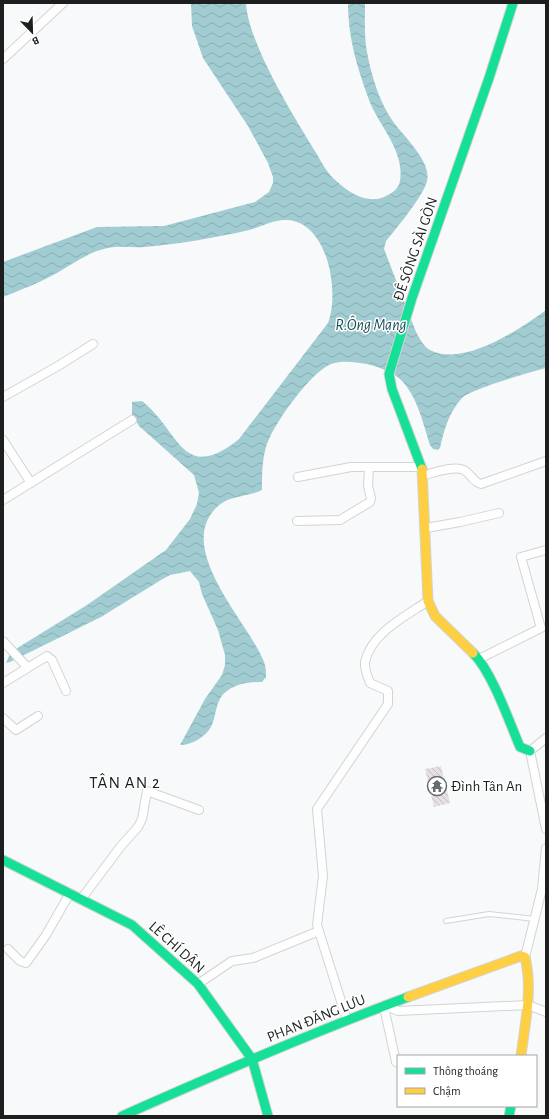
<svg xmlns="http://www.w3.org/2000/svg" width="549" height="1119" font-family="'Alegreya Sans',sans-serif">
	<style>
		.water { fill: url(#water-waves) }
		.building { fill: url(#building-back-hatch) }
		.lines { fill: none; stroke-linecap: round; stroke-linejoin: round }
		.lane-casing { stroke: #d2d4d4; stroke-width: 6 }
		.street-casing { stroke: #d2d4d4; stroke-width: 10 }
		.fast-casing { stroke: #d2d4d4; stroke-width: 11 }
		.slow-casing { stroke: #d2d4d4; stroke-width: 11 }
		.lane { stroke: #fefefe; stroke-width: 4 }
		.street { stroke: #fefefe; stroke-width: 8 }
		.fast { stroke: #16e098; stroke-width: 9 }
		.slow { stroke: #ffcf43; stroke-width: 9 }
		.labels { text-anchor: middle; stroke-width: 3; stroke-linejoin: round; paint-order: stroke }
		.street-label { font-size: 15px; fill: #1d1f1f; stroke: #fff }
		.poi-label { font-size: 15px; fill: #1d1f1f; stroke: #fff; text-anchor: start }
		.water-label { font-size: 16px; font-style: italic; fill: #1a4e55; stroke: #fff }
		.quarter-label { font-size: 17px; letter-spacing: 1px; fill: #1d1f1f; stroke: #fff }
	</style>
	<defs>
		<pattern id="water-waves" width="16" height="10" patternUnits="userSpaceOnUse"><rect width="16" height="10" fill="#a1ccd2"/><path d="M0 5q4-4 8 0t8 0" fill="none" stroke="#8aafb4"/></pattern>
		<pattern id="building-back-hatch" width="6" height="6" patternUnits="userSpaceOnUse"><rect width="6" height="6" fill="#e6e0e6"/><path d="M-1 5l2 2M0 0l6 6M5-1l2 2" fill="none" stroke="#c5c0c5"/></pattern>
	</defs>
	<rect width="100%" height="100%" fill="#f7f9fa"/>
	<!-- water -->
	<path class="water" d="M191,3H246C248,42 292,114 313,148C319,157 324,168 331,176C344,189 364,205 384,197C391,194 399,189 400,181C405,151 379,126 369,100C357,67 348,38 348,3H365C365,19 364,36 367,52C371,74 379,101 392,120C402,135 432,161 427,181C424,195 396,229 386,241L384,249L416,332C420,339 424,348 432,351C465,366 520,329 546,310V368C531,372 471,389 462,398C449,412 444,430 440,448L438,450L433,449L430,445C423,423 417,395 400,379C393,372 376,366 367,364C355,362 343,360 331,364C311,372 278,419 269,439C262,454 262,473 262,490C246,498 229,494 215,509C176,551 249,623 264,662C266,667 266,673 266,677L262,682C250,682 238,683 227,691C215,699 217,715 211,727C205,737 192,745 180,745L205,699L222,675L225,665V655L218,630L202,594L199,582L190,571L170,575L161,580L101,617L10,662L6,663L11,652L87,605L166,550L190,519L197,504L199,493L194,475L139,426L132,415V402L142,401C180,431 182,485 239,439L328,323C340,292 328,222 287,220C274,219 261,227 249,230C215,238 178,244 144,247C131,248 117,245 104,249C86,253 69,267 53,275C37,284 20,290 3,297V262L97,227L164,226L255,202L269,192L273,183V177L268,163L248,126L203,58L192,26Z"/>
	<!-- building -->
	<path class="building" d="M441,766L450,803L434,807L425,769Z"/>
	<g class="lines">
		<!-- lane casing -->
		<g class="lane-casing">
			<path id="lane" d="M446,921L489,914L535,919"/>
		</g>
		<!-- street casing -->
		<g class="street-casing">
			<path id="street" d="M3,59L63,3
				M3,397L58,366L93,344
				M3,440L31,483
				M424,475C434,473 454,465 464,470C471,474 473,482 481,484L546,461
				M298,477L351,467H422
				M3,500L132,420
				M297,521L340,520L370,502L371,498L368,486L369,467
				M426,528L460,522L499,513
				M3,641L27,667
				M479,659L541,628L521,557L546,550
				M3,683L47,656L52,660L66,691
				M3,718L16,730L38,716
				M546,738L530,751L546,829
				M82,898L121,846L138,827L142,819L147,791L199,810
				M8,949L20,961L26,963L46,935L70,893
				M525,957L542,889L546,848
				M198,984L232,961L253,958L319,931
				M386,1006L398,1011L528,1005L546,1012
				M384,1007L396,1062
				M347,1020L317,925L323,876L317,809L388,704V691L370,683C368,677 364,669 365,662C371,633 406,616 428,601"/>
		</g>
		<!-- fast casing -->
		<g class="fast-casing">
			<path id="fast" d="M422,469L392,389L389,374L412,298L489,78L513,3
				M473,653C492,672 509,721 520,747L530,751
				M3,860L132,925L198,984L252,1059L268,1116
				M122,1116C217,1074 311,1033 408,997
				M509,1116L511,1106"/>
		</g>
		<!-- slow casing -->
		<g class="slow-casing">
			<path id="slow" d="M422,469L428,601L435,616L473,653
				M408,997L521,956L525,957C533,990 525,1023 521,1056"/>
		</g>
		<!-- lane -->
		<use href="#lane" class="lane"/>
		<!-- street -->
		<use href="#street" class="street"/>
		<!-- fast -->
		<use href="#fast" class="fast"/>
		<!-- slow -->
		<use href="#slow" class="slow"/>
	</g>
	<!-- icons -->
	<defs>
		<g id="temple-ring" transform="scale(1)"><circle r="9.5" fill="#fff" stroke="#696b6c" stroke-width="1.5"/><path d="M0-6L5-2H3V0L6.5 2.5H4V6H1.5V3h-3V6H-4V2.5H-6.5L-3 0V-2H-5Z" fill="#696b6c"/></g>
	</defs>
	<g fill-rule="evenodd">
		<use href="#temple-ring" x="437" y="786"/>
	</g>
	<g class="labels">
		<!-- street labels -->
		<g class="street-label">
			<text transform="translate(415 249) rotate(-71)" y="5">ĐÊ SÔNG SÀI GÒN</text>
			<text transform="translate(177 947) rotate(42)" y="5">LÊ CHÍ DÂN</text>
			<text transform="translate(316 1018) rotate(-22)" y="5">PHAN ĐĂNG LƯU</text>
		</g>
		<!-- poi labels -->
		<g class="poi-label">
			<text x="451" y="791">Đình Tân An</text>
		</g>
		<!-- water labels -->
		<g class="water-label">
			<text x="371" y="330">R.Ông Mạng</text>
		</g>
		<!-- quarter labels -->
		<g class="quarter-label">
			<text x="125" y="788">TÂN AN 2</text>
		</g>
	</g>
	<!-- border -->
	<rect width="549" height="1119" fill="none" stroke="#1d1f1f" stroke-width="8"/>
	<!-- legend -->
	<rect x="397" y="1055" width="140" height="52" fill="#ffffff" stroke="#a5a5a5"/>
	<rect x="405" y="1068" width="20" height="6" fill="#16e098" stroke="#a5a5a5"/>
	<text x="433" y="1075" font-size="12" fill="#1d1f1f">Thông thoáng</text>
	<rect x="405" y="1088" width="20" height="6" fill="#ffcf43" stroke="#a5a5a5"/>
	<text x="433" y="1095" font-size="12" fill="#1d1f1f">Chậm</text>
	<!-- north arrow -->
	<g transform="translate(32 32) rotate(157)" stroke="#ffffff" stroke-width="3" paint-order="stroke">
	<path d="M0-3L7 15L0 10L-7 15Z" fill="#1d1f1f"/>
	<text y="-6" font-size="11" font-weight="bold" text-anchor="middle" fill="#1d1f1f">B</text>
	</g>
</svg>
